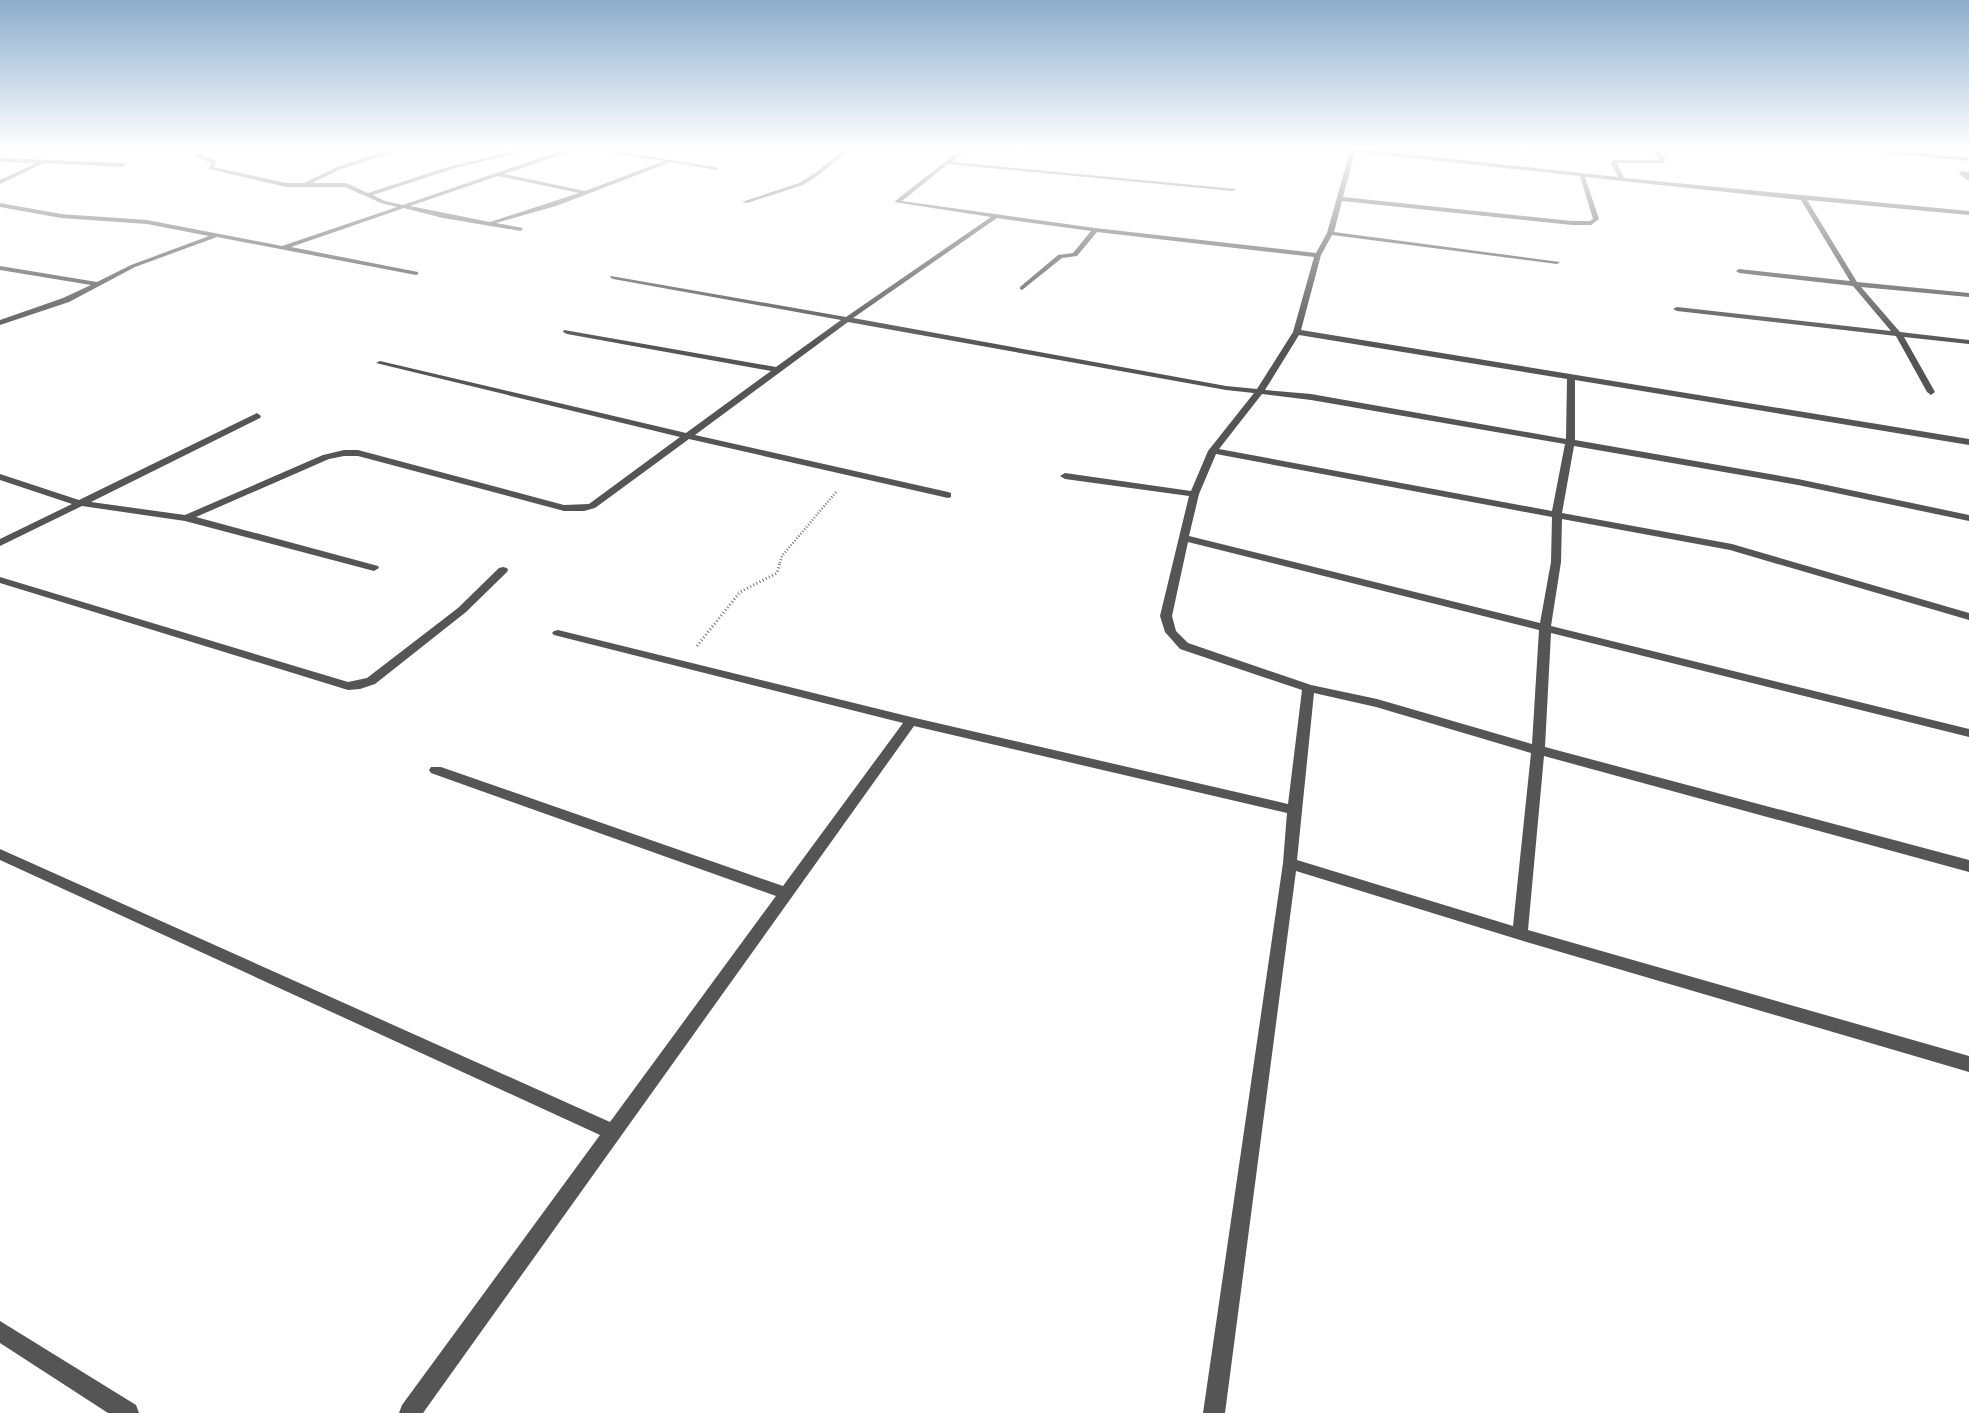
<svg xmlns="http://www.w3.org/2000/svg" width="1969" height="1413" font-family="Inter,sans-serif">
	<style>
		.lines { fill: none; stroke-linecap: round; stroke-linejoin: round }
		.path-far1 { stroke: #777; stroke-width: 2.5; stroke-dasharray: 1 2; stroke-linecap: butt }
		.path { stroke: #777; stroke-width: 3; stroke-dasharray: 1 2.5; stroke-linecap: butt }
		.minor { fill: #555; fill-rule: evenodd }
	</style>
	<rect width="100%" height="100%" fill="#fff"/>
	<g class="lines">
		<!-- path-far1 -->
		<path class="path-far1" d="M780,563L782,556L837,491"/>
		<!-- path -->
		<path class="path" d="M697,646L740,592L777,573L780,562"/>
		<!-- minor -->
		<path class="minor" d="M203,147H209L202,156L216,161L214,167L286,183H304L337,167L397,147H404L396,152L341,169L312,183H346L368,193L451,166L533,147H543L455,168L373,195L385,201L403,205L572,147H593L719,168L716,170L671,162L556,206L496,223L523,228L521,231L443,218L404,208L291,247L418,272V274L416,275L217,237L135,267L69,302L0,325V320L63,298L91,285L0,270V266L97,282L131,265L209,236L147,224L61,218L0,207V203L61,214L147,220L282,246L397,207L381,203L345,187H286L209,169L211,163L196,157ZM590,150L664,161L585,191L504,174L573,151ZM498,176L579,193L490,222L410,206Z
			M847,147H853L819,175L803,185L747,203L742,202L799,183L815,173Z
			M964,147H970L952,162L1236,189L1233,191L948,164L902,201L1095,228L1316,253L1327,233L1350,151L1311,147L1353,148L1618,177L1611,163L1614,160H1660L1649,147H1655L1666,159L1664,163H1617L1624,178L1969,211V215L1807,200L1857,282L1969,293V297L1861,287L1900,332L1969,340V344L1904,337L1935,392L1931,395L1927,392L1896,336L1677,311L1673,309L1677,307L1891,331L1853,286L1739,273L1736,271L1739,269L1850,281L1801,200L1585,177L1599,219L1591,225H1572L1342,201L1334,232L1560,262L1557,264L1332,235L1321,255L1301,330L1969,439V445L1575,380V440L1798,479L1969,515V521L1798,485L1574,446L1562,513L1732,544L1969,613V620L1730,550L1562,519L1561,562L1551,626L1969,729V737L1551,633L1545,747L1969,860V872L1544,756L1528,930L1969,1056V1072L1520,940L1296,871L1225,1413H1203L1283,863L1287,813L914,726L423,1413H399L402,1405L600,1135L0,860V849L610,1122L776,896L431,773L429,770L431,767H441L783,886L903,723L554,635L552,633L554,631L558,630L911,717L1288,804L1302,690L1180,649L1165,632L1160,616L1189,496L1065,479L1060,476L1065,473L1191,491L1208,451L1254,393L1226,390L848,322L695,435L948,492L951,493V497L948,498L689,439L595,508L584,511H564L358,456H344L329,459L196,517L378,566L379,568L374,571L185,521L82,506L0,546V539L72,504L0,480V474L79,500L257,413L261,416L260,418L91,502L185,515L323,455L344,450H358L564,505L589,504L680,437L376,363L380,361L686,433L771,371L567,334L563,332L564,330L776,367L841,320L613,279L610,277L611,276L846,317L991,217L894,202ZM1355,152L1580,176L1593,219L1590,221H1572L1343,197ZM997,218L1091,231L1073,253L1058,255L1020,287V289L1022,290L1062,258L1077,256L1097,232L1314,257L1293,332L1257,389L1226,386L853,318ZM1299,335L1567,379L1566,439L1311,394L1265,390ZM1262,394L1311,400L1565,444L1552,511L1219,449ZM1216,454L1552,517L1551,562L1540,623L1189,536L1199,494ZM1188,542L1539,630L1532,744L1377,699L1311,685L1188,643L1176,631L1172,616ZM1314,693L1376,707L1531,753L1513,926L1297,860Z
			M1842,147L1969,157V161L1845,149Z
			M0,158L123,163L126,165L123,167L44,163L0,184V180L36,163L0,162Z
			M1961,171L1969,172V181L1959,174Z
			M503,567L507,568L508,570L507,572L466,612L375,684L360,689L348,690L0,583V577L348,682L367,678L458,608L499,568Z
			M0,1321L136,1405L139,1413H108L0,1343Z"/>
	</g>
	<!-- sky -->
	<linearGradient id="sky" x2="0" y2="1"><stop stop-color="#8cadcc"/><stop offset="0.43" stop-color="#fff"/><stop offset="1" stop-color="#fff" stop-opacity="0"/></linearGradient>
	<rect width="1969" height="345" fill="url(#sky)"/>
</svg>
